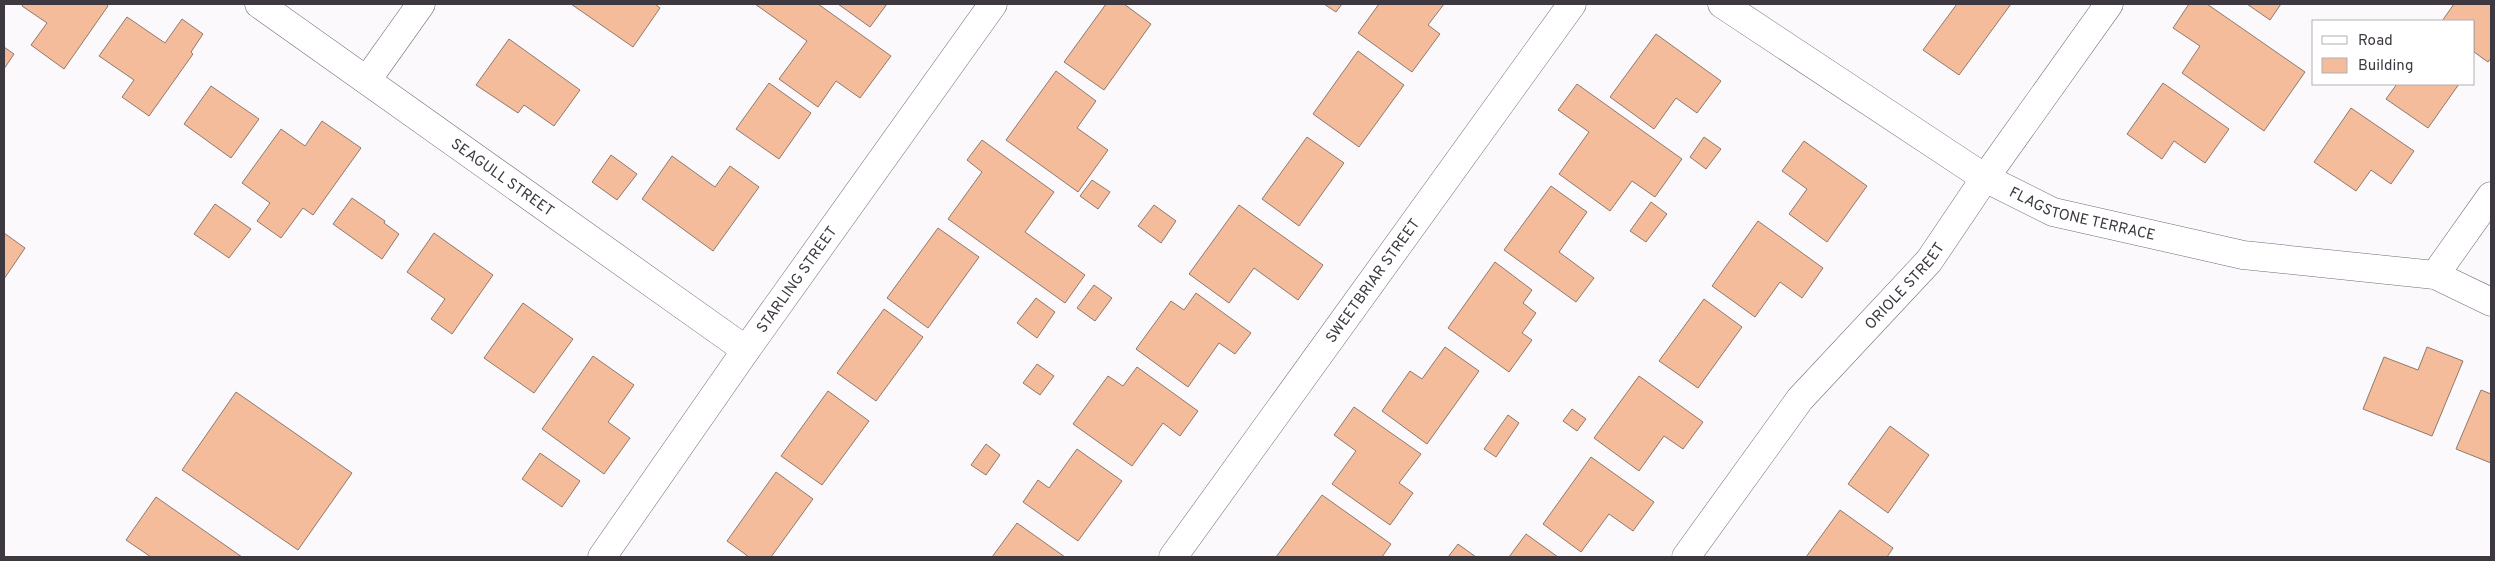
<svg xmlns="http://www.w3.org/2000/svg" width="2495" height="561" font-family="Overpass,sans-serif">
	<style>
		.building { fill: #f4bc9b; stroke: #90796b }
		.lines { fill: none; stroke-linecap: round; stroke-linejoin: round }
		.street-casing { stroke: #77687b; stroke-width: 29 }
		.street { stroke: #fff; stroke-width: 28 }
		.labels { text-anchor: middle; stroke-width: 5; stroke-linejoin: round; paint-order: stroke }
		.street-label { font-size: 15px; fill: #3e3840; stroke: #fff }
	</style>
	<rect width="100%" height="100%" fill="#fcf9fd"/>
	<!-- building -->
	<path class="building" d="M23,4H106L108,6L64,69L31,45L47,23L22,6Z
		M571,4H655L660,8L633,47Z
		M755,4H818L891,56L860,98L836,81L818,107L779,79L807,41Z
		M838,4H887L870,27Z
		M1106,4H1124L1151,24L1104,90L1064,62Z
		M1324,4H1342L1336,12Z
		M1379,4H1444L1428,25L1440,34L1412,72L1358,33Z
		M1957,4H2011L1959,75L1923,50Z
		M2189,4H2207L2305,72L2264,131L2182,73L2200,46L2173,28Z
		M2247,4H2281L2270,20Z
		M2454,4H2491V58L2488,62L2474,52V21H2442Z
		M127,17L165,43L182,19L203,34L191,52L193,54L149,116L122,97L134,80L99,56Z
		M1656,34L1721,81L1697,113L1676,98L1654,129L1610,97Z
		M509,39L580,90L554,126L524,105L518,113L476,85Z
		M4,47L14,54L4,69Z
		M1358,51L1404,85L1359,147L1313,114Z
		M1056,71L1096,101L1077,128L1108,150L1078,192L1006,140Z
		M769,83L811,113L779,159L736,129Z
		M2163,83L2229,129L2205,163L2174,141L2162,159L2127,134Z
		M1577,84L1682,159L1655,197L1632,181L1610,211L1559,174L1589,132L1558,110Z
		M2397,84H2459L2428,128L2386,99Z
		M211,86L259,119L231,158L184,124Z
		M2351,108L2414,151L2391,184L2371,170L2356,191L2314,162Z
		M322,121L361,148L313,215L303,208L281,238L257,221L270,203L242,183L281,129L305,146Z
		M1307,137L1344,163L1299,226L1262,199Z
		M1704,137L1721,149L1706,169L1690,157Z
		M982,140L1054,192L1025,232L1085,275L1065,303L948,219L982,172L967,160Z
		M1804,141L1867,186L1827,242L1789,214L1807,189L1782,171Z
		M611,155L637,174L617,200L592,182Z
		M672,156L715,187L730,166L759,187L713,251L642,199Z
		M1092,180L1110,192L1098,209L1080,196Z
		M1551,186L1587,212L1559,252L1594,278L1576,302L1504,250Z
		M352,198L385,221L384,223L399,234L382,259L333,224Z
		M1651,202L1667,214L1646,242L1630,231Z
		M215,204L251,229L229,258L194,234Z
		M1154,205L1176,221L1161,243L1138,226Z
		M1239,205L1323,265L1298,300L1254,268L1229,303L1189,274Z
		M1758,221L1823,268L1802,298L1780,282L1755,317L1712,286Z
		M938,228L979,257L928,328L887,298Z
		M4,233L25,248L4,279Z
		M434,233L493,275L452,334L431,319L445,299L407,272Z
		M1495,262L1532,290L1523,303L1536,313L1522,333L1532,340L1509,372L1448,328Z
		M1094,285L1112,298L1095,321L1077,308Z
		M1196,293L1251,333L1235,354L1219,343L1188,387L1136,349L1171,301L1184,310Z
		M1036,298L1055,312L1037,338L1017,323Z
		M1704,299L1742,327L1698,388L1659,361Z
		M523,303L573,339L534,393L484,358Z
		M884,309L923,337L876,401L837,373Z
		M1445,347L1479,371L1427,444L1382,411L1410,371L1422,379Z
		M2427,347L2463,361L2432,436L2363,409L2384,357L2418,370Z
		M593,356L634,385L608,422L630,438L604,474L542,429Z
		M1037,364L1054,376L1040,395L1023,383Z
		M1137,367L1198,411L1180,436L1163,423L1132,466L1073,424L1108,376L1123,386Z
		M1639,376L1703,422L1683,449L1664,436L1639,471L1594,438Z
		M2481,390L2491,394V463L2456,449Z
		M828,391L869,421L822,485L781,456Z
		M236,392L352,473L298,550L182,470Z
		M1354,407L1421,454L1399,483L1413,493L1390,525L1332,484L1356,451L1334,435Z
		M1572,409L1586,419L1577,431L1563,421Z
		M1508,415L1519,423L1496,457L1484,449Z
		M1890,426L1929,455L1888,513L1848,484Z
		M986,444L1000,455L986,475L971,465Z
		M1077,449L1122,481L1078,541L1023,502L1038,480L1049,488Z
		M540,453L580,481L562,507L522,479Z
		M1591,457L1654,502L1633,531L1609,514L1581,552L1543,524Z
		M776,472L813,499L771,557H749L727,541Z
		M1322,495L1391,544L1382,557H1276Z
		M156,497L242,557H151L126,540Z
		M1840,510L1893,548L1887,557H1806Z
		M1017,523L1065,557H992Z
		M1526,534L1558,557H1509Z
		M1458,544L1476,557H1448Z"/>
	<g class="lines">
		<!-- street casing -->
		<g class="street-casing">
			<g id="street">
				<path id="s1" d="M259,4L746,350"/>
				<path id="s2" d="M1722,4L1985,178L2053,212L2243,255L2435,275L2491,302"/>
				<path d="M367,80L421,4"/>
				<path d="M2435,275L2491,196"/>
				<path id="s3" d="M602,557L746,350L993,4"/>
				<path id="s4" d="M1173,557L1572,4"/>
				<path id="s5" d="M1686,557L1800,399L1929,261L1985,178L2109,4"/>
			</g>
		</g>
		<!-- street -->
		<use href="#street" class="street"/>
	</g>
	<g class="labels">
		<!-- street labels -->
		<g class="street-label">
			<text dy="5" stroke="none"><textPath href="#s1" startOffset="299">SEAGULL STREET</textPath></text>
			<text dy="5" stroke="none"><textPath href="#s2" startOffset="420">FLAGSTONE TERRACE</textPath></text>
			<text dy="5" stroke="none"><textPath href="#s3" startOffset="339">STARLING STREET</textPath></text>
			<text dy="5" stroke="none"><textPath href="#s4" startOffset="341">SWEETBRIAR STREET</textPath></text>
			<text dy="5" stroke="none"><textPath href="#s5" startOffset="349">ORIOLE STREET</textPath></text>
		</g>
	</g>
	<!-- border -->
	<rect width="2495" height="561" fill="none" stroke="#3e3840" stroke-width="10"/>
	<!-- legend -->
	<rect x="2312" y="20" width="162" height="65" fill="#ffffff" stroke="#b2afb3"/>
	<rect x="2322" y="36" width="25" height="8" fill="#ffffff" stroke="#b2afb3"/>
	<text x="2358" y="45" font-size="15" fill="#3e3840">Road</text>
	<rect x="2322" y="58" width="25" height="15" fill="#f4bc9b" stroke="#b2afb3"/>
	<text x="2358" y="70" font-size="15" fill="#3e3840">Building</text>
</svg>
